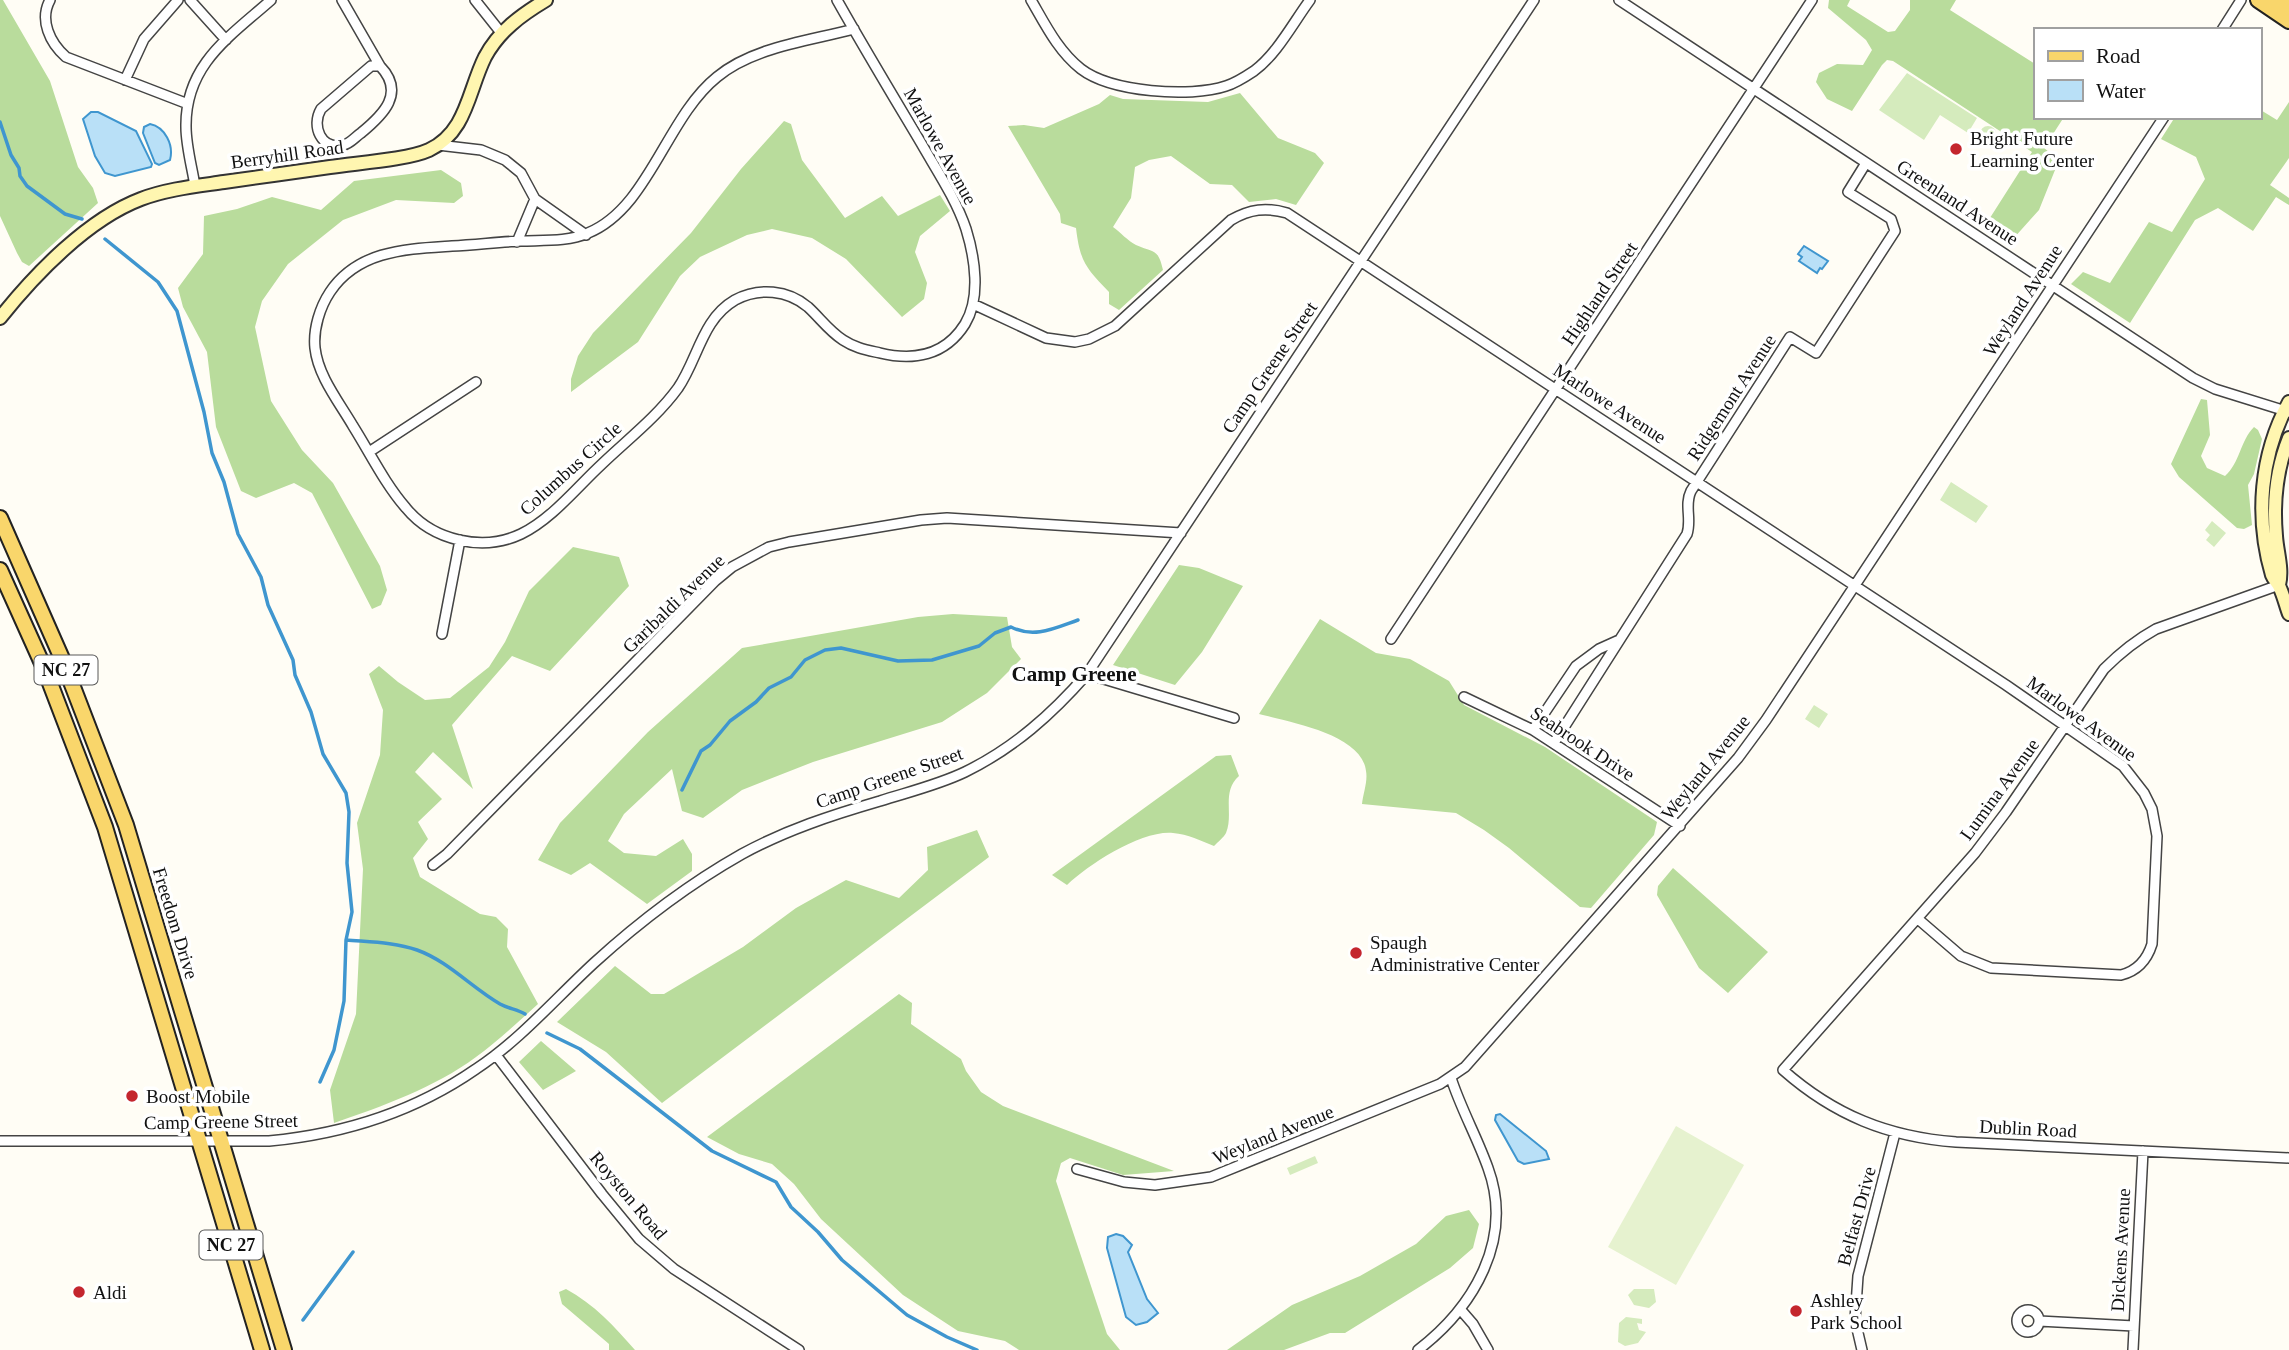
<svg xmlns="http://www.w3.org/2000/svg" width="2289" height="1350" font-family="'Times New Roman',serif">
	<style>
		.green { fill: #d5ebbd }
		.forest { fill: #b9dc9c }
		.pitch { fill: #e6f2cf }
		.water { fill: #b9e0f7; stroke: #3f96cf; stroke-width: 2 }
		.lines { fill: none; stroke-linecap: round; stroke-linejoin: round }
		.stream { stroke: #3f96cf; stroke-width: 3.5 }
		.street-casing { stroke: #444; stroke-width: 12 }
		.secondary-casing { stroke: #333; stroke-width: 16 }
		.primary-casing { stroke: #222; stroke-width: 18 }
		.street { stroke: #fff; stroke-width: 9 }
		.secondary { stroke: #fff6b0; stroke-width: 12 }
		.primary { stroke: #f9d66b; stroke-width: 14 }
		.poi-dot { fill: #c4262e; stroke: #fff; stroke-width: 2.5 }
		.labels { text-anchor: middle; stroke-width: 7; stroke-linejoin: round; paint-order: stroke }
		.shield { fill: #fff; stroke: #585858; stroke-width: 2 }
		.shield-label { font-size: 18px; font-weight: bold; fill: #111 }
		.poi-label { font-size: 19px; fill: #111; stroke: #fff; text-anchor: start }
		.street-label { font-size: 19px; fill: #111; stroke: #fff }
		.neighbourhood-label { font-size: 21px; font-weight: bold; fill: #111; stroke: #fff }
	</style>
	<rect width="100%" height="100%" fill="#fffdf5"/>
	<!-- green -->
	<path class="green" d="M1907,73L1977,118L1968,133L1940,115L1924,140L1879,110Z
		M1980 134a8 8 0 1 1 16 0a8 8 0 1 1-16 0Z
		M1951,482L1988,506L1976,523L1940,500Z
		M2212,521L2226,533L2214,547L2206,540L2210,535L2205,530Z
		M1814,705L1828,714L1819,728L1805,719Z
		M1315,1156L1318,1163L1290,1175L1287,1168Z
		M1634,1289H1654L1656,1302L1649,1308L1634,1305L1628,1295Z
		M1626,1317L1642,1319V1324L1637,1323L1639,1330L1646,1332L1638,1343L1625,1346L1618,1342L1619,1323Z"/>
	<!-- forest -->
	<path class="forest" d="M0,0H3L50,81L78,167L93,188L98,203L29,266L22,262L17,253L0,216Z
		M1829,0H1850L1847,6L1888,32L1895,31L1910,10V0H1956L1950,10L2035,64V117H2064L2044,148L2059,160L2039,210L2013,239L2006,237L1989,225L1988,221L2032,152L1893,61L1887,60L1882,65L1852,111L1827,99L1816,82L1819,73L1837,64L1863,65L1872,50L1866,40L1828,8Z
		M1240,93L1278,138L1315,153L1324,163L1296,205L1276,199L1249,202L1232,185L1210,184L1171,156L1149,160L1135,167L1131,198L1113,227C1120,232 1128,241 1136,245C1154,253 1158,248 1163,270L1119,310L1109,304V292C1086,268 1080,262 1076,228L1061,223L1060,214L1008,126L1024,125L1044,128L1099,104L1110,95L1123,99L1208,102Z
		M2289,102V158L2270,185L2289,198V205L2276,197L2253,231L2218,208L2195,220L2130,323L2071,284L2083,272L2110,283L2149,222L2172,232L2205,179L2196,157L2161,139L2175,117H2259V109L2277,120Z
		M784,121L791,124L802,160L845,218L882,196L898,216L940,195L950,211L920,236L915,252L927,283L924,299L902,317L846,259L812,238L772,229L747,235L700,257L680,276L638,342L571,392V379L578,356L593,333L691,233L741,169Z
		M441,170L461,183L463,196L454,203L396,200L343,220L288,264L262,301L255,327L271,401L302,450L333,483L380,566L387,590L381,605L372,609L312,493L294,483L256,498L241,491L216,427L207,352L183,307L178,288L203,254L204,216L237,209L272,197L321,210L354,181Z
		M2201,399L2207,400L2210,435L2201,456L2207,468L2225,476C2240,463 2240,441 2254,427L2258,430L2262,439L2254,474L2248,485L2252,525L2244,529L2237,528L2179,477L2171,464Z
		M573,547L619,557L629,586L550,671L512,656L452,725L473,789L433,752L415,772L442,799L418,822L428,839L413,858L420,877L480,914L496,917L508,929L507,947L538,1004C518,1022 498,1041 476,1057C434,1088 383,1106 334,1123L330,1090L356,1014L363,869L357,823L380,755L383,710L369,674L379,666L398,682L425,700L450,698L489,667L505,642L529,591Z
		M1179,565L1199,568L1243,586L1202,652L1175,685L1113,665Z
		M953,614L1007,617L1012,647L1021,659L987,693L942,722L813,762L742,790L703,818L682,811L672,769L624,814L608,841L624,853L656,856L683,839L692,854V871L647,904L590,863L571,875L538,860L560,823L648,732L742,648L918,617Z
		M1320,619L1376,653L1410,659L1449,681L1464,705L1545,747L1657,822L1654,835L1591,908L1580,907L1509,848L1484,830L1456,813L1362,804C1363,794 1368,781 1366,771C1362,734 1289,722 1259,714Z
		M1231,755L1239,776C1221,792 1234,814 1226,833C1224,837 1218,842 1214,846C1201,841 1188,834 1173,833C1142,830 1089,864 1067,885L1052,875L1216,756Z
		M977,830L989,857L662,1103L606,1052L557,1022L615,966L651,994H664L743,947L796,908L846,880L899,898L928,870L927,847Z
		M1673,868L1768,952L1728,993L1699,968L1657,895L1658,886Z
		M899,994L912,1003L911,1024L961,1059L966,1071L981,1092L1003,1106L1174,1171L1123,1175L1070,1158L1061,1163L1056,1181L1107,1334L1120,1350H1019L1005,1341L958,1331L903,1295L821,1219L794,1184L772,1164L739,1154L707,1137Z
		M541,1041L576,1071L543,1090L519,1062Z
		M1469,1210L1479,1224L1473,1248L1450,1268L1345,1333H1330L1284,1350H1227L1292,1305L1360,1276L1416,1244L1446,1216Z
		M566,1289C594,1304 615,1327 635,1350H609V1344L562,1304L559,1292Z"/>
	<!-- pitch -->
	<path class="pitch" d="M1676,1126L1744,1165L1676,1285L1608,1247Z"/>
	<!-- water -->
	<path class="water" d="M91,112H98L136,131L152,164L151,167L115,176L105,173L95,156L83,119Z
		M150,124C165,127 174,145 170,160L159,165L155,163L143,133L144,127Z
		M1804,246L1828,261L1822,269L1820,268L1817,273L1799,261L1802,257L1798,254Z
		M1500,1114L1546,1151L1549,1159L1524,1164L1518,1161L1495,1120L1496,1115Z
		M1116,1234L1123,1236L1132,1245L1128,1252L1147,1299L1158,1313L1147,1322L1136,1325L1126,1317L1107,1248L1108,1237Z"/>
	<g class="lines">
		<!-- stream -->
		<path class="stream" d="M0,122L11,155L19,168L20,176L27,186L65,214L82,219
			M105,239L158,282L177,311L204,412L212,453L224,482L238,534L261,577L268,605L293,660L295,675L311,712L323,754L346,793L349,812L347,863L352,912L346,940L344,1001L334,1050L320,1082
			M682,790L701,751L710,745L730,721L756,702L769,688L791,677L805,660L825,650L841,648L898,661L932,660L979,646L995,633L1011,627C1034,639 1055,628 1078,620
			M346,940C369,942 395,942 417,950C448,961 472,988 500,1004C509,1009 517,1009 525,1014
			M547,1033L580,1049L712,1151L776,1182L791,1207L818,1232L842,1260L907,1315L947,1337L977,1350
			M303,1320L353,1252"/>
		<!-- street casing -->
		<g class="street-casing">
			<path id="street" d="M50,0C39,20 50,43 66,57L188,104
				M190,0L226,40
				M342,0L380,66
				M475,0L502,34
				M837,0C864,48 893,96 921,143C937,171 956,199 966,229C975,258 981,298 965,324C945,356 913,361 880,353C867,350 855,348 843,340C829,331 820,318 808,307C788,290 759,287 735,300C702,319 698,359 678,388C657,417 627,440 602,464C577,487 552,519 521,534C483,552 433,541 406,508C385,484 370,453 353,426C339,402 318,376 315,348C313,329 320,307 330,292C358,250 407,249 452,246C475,245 498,242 521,241C542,240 568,242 588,233C649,208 666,118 717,77C753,47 809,41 854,29
				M1031,0C1045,24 1058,51 1081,69C1111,92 1190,98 1226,86C1236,83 1245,77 1254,71C1277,54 1293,23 1310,0
				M1619,0L2193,378L2215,389L2289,412
				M2222,30L2241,0
				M371,66H380C406,93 383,115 361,133C355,137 350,144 343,145C321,150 311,126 321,109Z
				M125,80L144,39L178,0
				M438,145L481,150L505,160L521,173L535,199L586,235
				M195,186C192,167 186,146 186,127C185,65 229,37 271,0
				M517,242L535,199
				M973,304L1046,338L1075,342L1089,339L1115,326L1231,220C1250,209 1266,207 1287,213L2006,685L2123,766L2144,793L2152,809L2157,836L2152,944C2147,960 2137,971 2121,975L1991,968L1961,956L1918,919
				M369,452L476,382
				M2279,585L2156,629C2136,640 2120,653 2104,669L2006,812L1975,853L1783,1070C1834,1115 1888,1137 1956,1142L2289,1158
				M442,634L460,540
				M1391,639L1812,0
				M1087,674L1234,718
				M1464,697L1533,730L1680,826
				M1533,730L1576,666L1599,649L1619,640
				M1554,743L1687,534C1692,519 1684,505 1691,491L1790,337L1816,353L1895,231L1891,219L1848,192L1866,163
				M433,865L447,854L715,581L732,567L769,547L789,542L921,520L947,518L1181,533
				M496,1055L602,1194L639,1239L674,1269L799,1350
				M0,1141H269C344,1134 414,1112 476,1069C520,1040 555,999 594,963C639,922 689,884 742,854C786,830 832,815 880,801C908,792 938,785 965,772C1014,748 1052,714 1087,674L1534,0
				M1077,1169L1124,1182L1155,1185L1211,1177L1440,1084L1465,1067L1738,758L1766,720L2164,117
				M1460,1309L1473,1324L1488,1350
				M2017 1321a11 11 0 1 1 22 0a11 11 0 1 1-22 0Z
				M2039,1321L2134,1326
				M1418,1350C1474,1307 1514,1239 1488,1168C1477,1137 1461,1109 1451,1078
				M1862,1350L1855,1320L1858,1276L1895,1133
				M2133,1350L2143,1151"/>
		</g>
		<!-- secondary casing -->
		<g class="secondary-casing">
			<path id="secondary" d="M0,318C35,274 88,219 141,199C167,189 197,186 224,182C259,177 295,172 330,167C355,163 407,160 429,150C467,132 468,91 485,57C499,31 521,15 546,0
				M2289,402C2260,455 2255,517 2272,575C2274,580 2278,583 2280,588C2284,597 2286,606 2289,614
				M2279,585C2283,569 2277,552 2276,536C2273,502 2276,470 2289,438"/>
		</g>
		<!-- primary casing -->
		<g class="primary-casing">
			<path id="primary" d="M2258,0L2289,21
				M2277,0L2289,7
				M0,518L63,661L126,825L284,1350
				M0,570L45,670L105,827L262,1350"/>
		</g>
		<!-- street -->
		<use href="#street" class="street"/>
		<!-- secondary -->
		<use href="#secondary" class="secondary"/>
		<!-- primary -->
		<use href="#primary" class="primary"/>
	</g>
	<!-- markers -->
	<g class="poi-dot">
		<circle cx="1956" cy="149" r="7"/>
		<circle cx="1356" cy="953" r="7"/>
		<circle cx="132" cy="1096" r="7"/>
		<circle cx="79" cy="1292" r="7"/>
		<circle cx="1796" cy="1311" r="7"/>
	</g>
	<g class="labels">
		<!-- shield labels -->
		<g class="shield">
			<rect x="34.5" y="655.5" width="63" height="29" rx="5"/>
			<rect x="199.5" y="1230.5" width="63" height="29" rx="5"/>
		</g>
		<g class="shield-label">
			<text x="66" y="676">NC 27</text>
			<text x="231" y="1251">NC 27</text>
		</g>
		<!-- poi labels -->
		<g class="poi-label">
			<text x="1970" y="145">Bright Future<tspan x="1970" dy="22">Learning Center</tspan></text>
			<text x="1370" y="949">Spaugh<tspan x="1370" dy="22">Administrative Center</tspan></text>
			<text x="146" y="1103">Boost Mobile</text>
			<text x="93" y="1299">Aldi</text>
			<text x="1810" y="1307">Ashley<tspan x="1810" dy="22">Park School</tspan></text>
		</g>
		<!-- street labels -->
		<g class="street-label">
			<text transform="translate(941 146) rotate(61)" y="7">Marlowe Avenue</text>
			<text transform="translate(287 154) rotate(-8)" y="7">Berryhill Road</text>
			<text transform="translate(1958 202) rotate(33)" y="7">Greenland Avenue</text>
			<text transform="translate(1599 293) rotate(-56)" y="7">Highland Street</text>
			<text transform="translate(2022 300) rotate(-57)" y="7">Weyland Avenue</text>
			<text transform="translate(1269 367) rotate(-56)" y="7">Camp Greene Street</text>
			<text transform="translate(1731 397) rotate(-57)" y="7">Ridgemont Avenue</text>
			<text transform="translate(1610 403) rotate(33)" y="7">Marlowe Avenue</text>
			<text transform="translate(570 468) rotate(-42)" y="7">Columbus Circle</text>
			<text transform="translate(673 603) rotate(-44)" y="7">Garibaldi Avenue</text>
			<text transform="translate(2082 718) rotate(36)" y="7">Marlowe Avenue</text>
			<text transform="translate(1583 743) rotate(33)" y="7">Seabrook Drive</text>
			<text transform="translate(1705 767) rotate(-51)" y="7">Weyland Avenue</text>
			<text transform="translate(889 777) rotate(-19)" y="7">Camp Greene Street</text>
			<text transform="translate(1999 789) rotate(-54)" y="7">Lumina Avenue</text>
			<text transform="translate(176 923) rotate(73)" y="7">Freedom Drive</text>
			<text transform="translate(221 1121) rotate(-1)" y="7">Camp Greene Street</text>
			<text transform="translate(2028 1128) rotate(3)" y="7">Dublin Road</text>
			<text transform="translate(1273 1134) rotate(-22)" y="7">Weyland Avenue</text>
			<text transform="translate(629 1195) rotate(50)" y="7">Royston Road</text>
			<text transform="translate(1856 1216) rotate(-75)" y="7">Belfast Drive</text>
			<text transform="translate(2120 1250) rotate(-87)" y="7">Dickens Avenue</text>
		</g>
		<!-- neighbourhood labels -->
		<g class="neighbourhood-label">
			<text x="1074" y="681">Camp Greene</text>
		</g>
	</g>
	<!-- legend -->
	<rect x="2034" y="28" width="228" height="91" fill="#ffffff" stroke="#a0a0a0" stroke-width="2"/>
	<rect x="2048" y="51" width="35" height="10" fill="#f9d66b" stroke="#a0a0a0" stroke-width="2"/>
	<text x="2096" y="63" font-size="21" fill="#111111">Road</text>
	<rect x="2048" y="80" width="35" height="21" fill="#b9e0f7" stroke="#a0a0a0" stroke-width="2"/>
	<text x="2096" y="98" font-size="21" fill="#111111">Water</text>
</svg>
